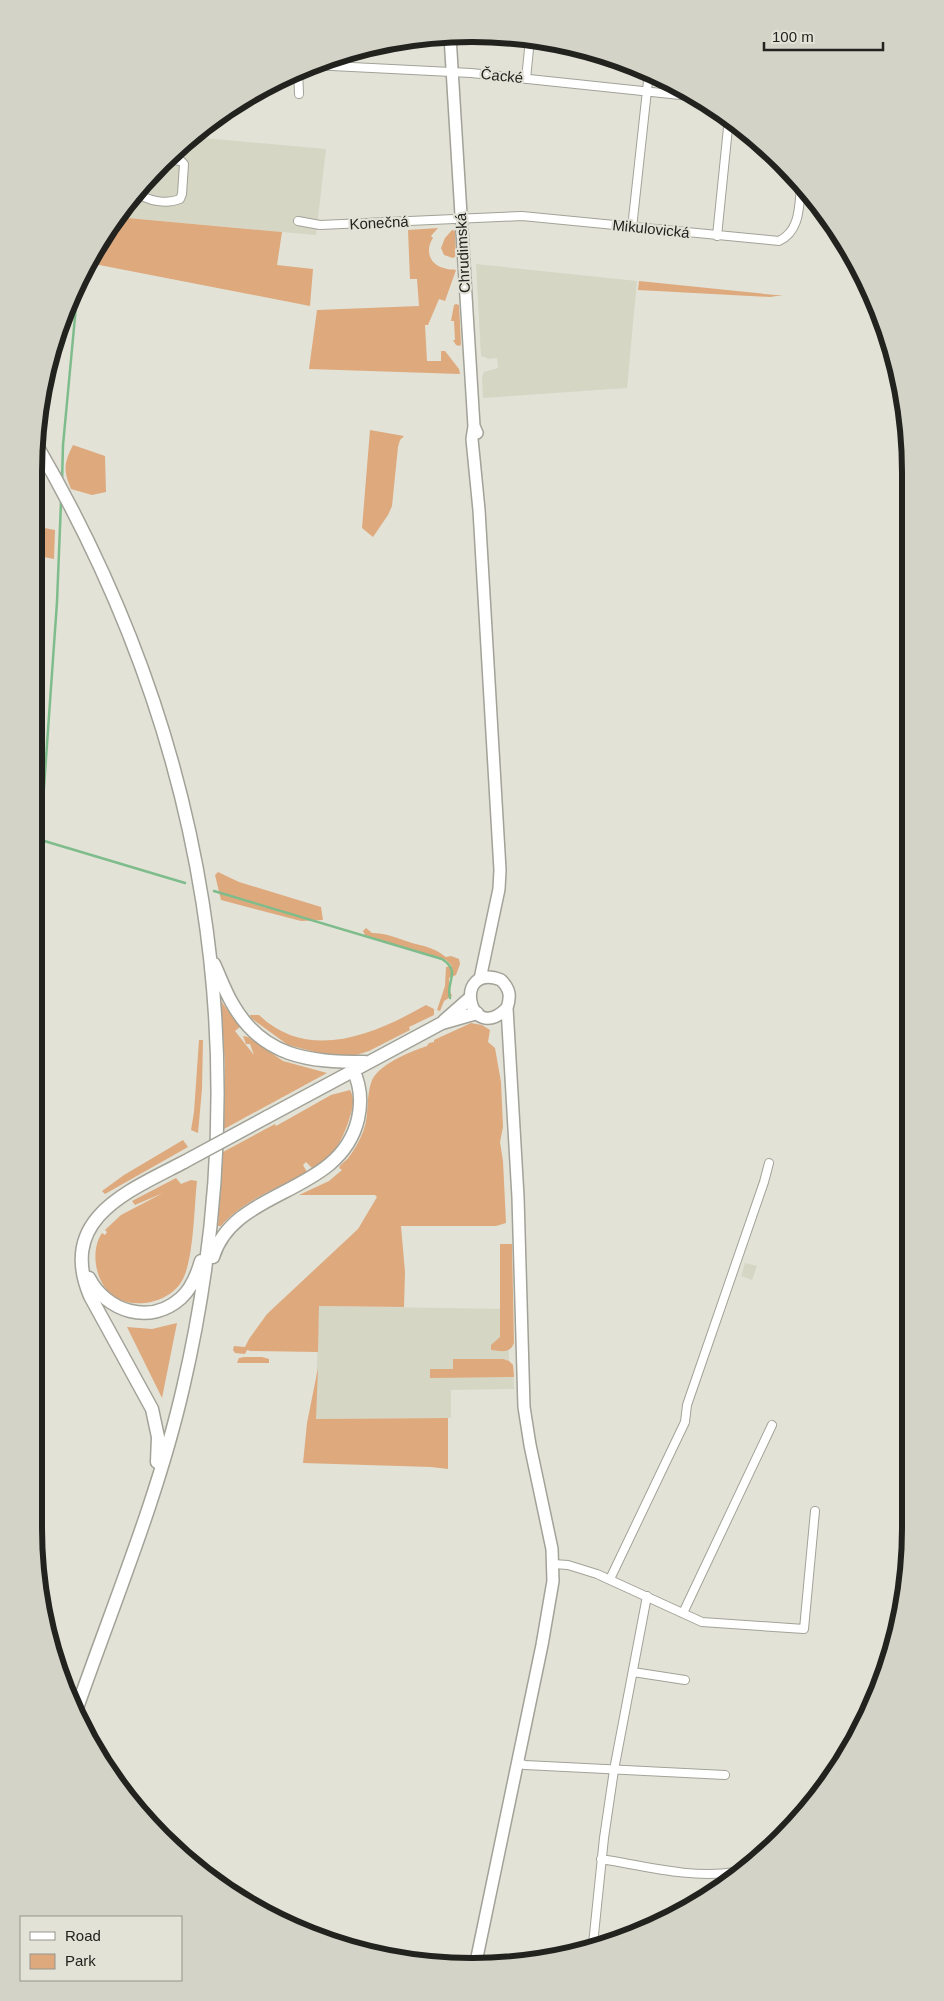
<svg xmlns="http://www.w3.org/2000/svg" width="944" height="2001" font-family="Arial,sans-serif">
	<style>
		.built { fill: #d6d6c5 }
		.green { fill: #dea97d }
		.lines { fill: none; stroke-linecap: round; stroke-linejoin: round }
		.stream { stroke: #7ebd8b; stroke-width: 2.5 }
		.minor-casing { stroke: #a2a298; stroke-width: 10 }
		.secondary-casing { stroke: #a2a298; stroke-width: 14 }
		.primary-casing { stroke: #a2a298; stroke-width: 15 }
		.minor { stroke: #fff; stroke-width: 8 }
		.secondary { stroke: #fff; stroke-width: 11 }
		.primary { stroke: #fff; stroke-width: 12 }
		.primary-bridge-casing { stroke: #a2a298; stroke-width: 15; stroke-linecap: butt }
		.primary-bridge { stroke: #fff; stroke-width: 12 }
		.labels { text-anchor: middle; stroke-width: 4.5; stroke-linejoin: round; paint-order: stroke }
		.street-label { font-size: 15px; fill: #22221e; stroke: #e2e2d7 }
		.rim { fill: none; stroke: #22221e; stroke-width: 6 }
	</style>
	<rect width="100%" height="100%" fill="#e2e2d7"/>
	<!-- built -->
	<path class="built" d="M193,137L326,149L316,235L117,217L162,162Z
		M476,264L637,281L627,388L483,398L482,377L484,372L498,368L497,358L489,359L481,356Z
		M745,1263L757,1266L752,1280L741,1276Z
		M319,1306L507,1309L509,1361L513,1365L514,1389L451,1390V1418L315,1419Z"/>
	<!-- green -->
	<path class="green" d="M117,217L282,232L277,265L313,269L310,306L89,263L108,228Z
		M438,228L431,236L433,238C425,249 429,265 444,268C448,270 452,269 456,270L445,301L439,299L428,325H425L427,361H441V351H445L459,369L460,374L309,369L317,310L419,306L417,279H410L408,230Z
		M452,230L455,231L456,256L453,258L444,255L441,248L445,238Z
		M639,281L775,295H783L770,297L638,290Z
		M456,304L459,305L461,344L460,346L456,345L453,340H455L454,321H451L454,305Z
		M370,430L404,436L400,440L398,447L392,506L388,515L373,537L362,528Z
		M73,445L105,456L106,492L92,495L71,489C63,470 64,463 73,445Z
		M34,526L55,530L54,559L34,555Z
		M218,872L239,882L321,907L323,920L301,921L221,900L215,875Z
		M366,928L372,933C385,933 394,937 406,941C423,947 430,945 446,957L451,956L459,959L460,964L456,975L449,978V989L452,996L444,1001L440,1011L437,1010L445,986L446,967L452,966L446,960L365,935L363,931Z
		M221,1001L240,1027L235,1031L254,1055L250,1044H246L243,1036L248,1037L283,1061L327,1073L224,1129L225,1066Z
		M426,1005L434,1009V1015L409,1027L410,1030L369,1051L356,1055L331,1056L288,1045L251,1018L250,1015H259C309,1063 375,1034 426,1005Z
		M471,1023L482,1025L490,1030L488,1042L495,1048L501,1082L503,1127L500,1142L503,1161L506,1223L496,1226H401L405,1272L404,1307L319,1306L318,1352L251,1351L247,1350L245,1354L235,1353L233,1350L234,1346L245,1347L249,1339L267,1314L358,1229L377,1197L375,1195H299L329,1181L342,1170L339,1168C341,1163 346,1161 349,1157C355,1149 361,1138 364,1129C369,1114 366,1098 371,1083C376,1065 410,1052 427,1046L429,1043L434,1042V1040Z
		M199,1040H203L202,1089L198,1133L191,1130L194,1112Z
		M350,1090C356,1101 352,1110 349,1120C342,1141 333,1158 312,1168L306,1162L303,1165L307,1172C278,1188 242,1201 221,1226H218L223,1152L275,1124L276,1126L331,1095Z
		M183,1140L188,1147L105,1194L102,1191L124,1175Z
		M176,1178L181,1184L191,1180L197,1181C194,1207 194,1257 183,1279C172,1301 138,1310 116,1298C96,1286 89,1252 102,1233L105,1235L107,1232L105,1230L121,1215L163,1193L135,1205L132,1201Z
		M500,1244H512L514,1343C510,1354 501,1351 491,1350V1345L500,1337Z
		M177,1323L162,1398L127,1327L152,1329Z
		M244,1357H262L269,1359V1363H237L239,1358Z
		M453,1359H503L509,1361L513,1365L514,1377L430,1378V1369H453Z
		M318,1368L316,1419L448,1418V1469L431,1467L303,1463L307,1423Z"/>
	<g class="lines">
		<!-- stream -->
		<path class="stream" d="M62,482L63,445L78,285
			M41,830L57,602L61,502
			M41,833V840L185,883
			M34,838L41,840
			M214,891L442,959C462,972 445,982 450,998"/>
		<!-- minor casing -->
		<g class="minor-casing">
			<path id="minor" d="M312,65L471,73L690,96
				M298,70L299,94
				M526,79L530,39
				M137,192C147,202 168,204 180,199L182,194L184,164L181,161L165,159
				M298,221L320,225L522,216L779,241C800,231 799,207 801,187
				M632,228L649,72
				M717,236L729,118
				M553,1564L568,1565L597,1574L702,1622L804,1629L815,1511
				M610,1579L685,1422L687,1405L764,1182L769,1163
				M683,1613L772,1425
				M633,1672L685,1680
				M517,1763L525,1765L725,1775
				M601,1859C645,1866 691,1879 735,1872
				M593,1944L604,1838L614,1770L647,1596"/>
		</g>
		<!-- secondary casing -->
		<g class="secondary-casing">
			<path id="secondary" d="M450,36L474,426L477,433
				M474,426L472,439L479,510L500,870L499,889L480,979
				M476,1962L542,1645L553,1581L552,1549L530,1445L524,1407L518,1197L507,1008C511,996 510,989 501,980C452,961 468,1047 507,1008"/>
		</g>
		<!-- primary casing -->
		<g class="primary-casing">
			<path id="primary" d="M36,444C207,737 260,1057 183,1388C158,1497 114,1602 77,1708
				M214,964C220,977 225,991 232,1003C262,1057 308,1062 365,1062
				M444,1021L469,999
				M267,1117L442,1023L477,1013
				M213,1257C234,1187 340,1196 358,1119C362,1101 361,1086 353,1070
				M89,1278C106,1311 150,1326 181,1298C191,1289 197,1275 201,1261
				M157,1462L158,1437L152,1409L90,1296C57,1218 129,1191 184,1162"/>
		</g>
		<!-- minor -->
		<use href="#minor" class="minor"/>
		<!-- secondary -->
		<use href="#secondary" class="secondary"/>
		<!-- primary -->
		<use href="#primary" class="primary"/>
		<!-- primary-bridge casing -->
		<g class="primary-bridge-casing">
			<path id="primary-bridge" d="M184,1162L267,1117"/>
		</g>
		<!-- primary-bridge -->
		<use href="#primary-bridge" class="primary-bridge"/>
	</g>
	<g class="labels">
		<!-- street labels -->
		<g class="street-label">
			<text transform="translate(502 76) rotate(6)" y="5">Čacké</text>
			<text transform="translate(379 223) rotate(-3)" y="5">Konečná</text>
			<text transform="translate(651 229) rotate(6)" y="5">Mikulovická</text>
			<text transform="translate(463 253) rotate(-93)" y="5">Chrudimská</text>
		</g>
	</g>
	<!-- crop -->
	<path d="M0 0H944V2001H0ZM472 42H472A430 430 0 0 1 902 472V1528A430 430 0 0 1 472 1958H472A430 430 0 0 1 42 1528V472A430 430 0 0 1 472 42Z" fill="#d3d3c8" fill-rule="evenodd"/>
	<path class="rim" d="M472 42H472A430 430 0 0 1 902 472V1528A430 430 0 0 1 472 1958H472A430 430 0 0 1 42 1528V472A430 430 0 0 1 472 42Z"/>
	<!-- legend -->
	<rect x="20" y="1916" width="162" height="65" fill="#e2e2d7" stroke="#95958d"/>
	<rect x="30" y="1932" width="25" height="8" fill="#ffffff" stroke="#95958d"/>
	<text x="65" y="1941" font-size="15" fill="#22221e">Road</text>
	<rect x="30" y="1954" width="25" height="15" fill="#dea97d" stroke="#95958d"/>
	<text x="65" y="1966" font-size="15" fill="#22221e">Park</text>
	<!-- scale -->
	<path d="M764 42v8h119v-8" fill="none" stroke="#22221e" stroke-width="2.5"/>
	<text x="772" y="42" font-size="15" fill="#22221e" stroke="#e2e2d7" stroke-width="4" paint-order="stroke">100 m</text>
</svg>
